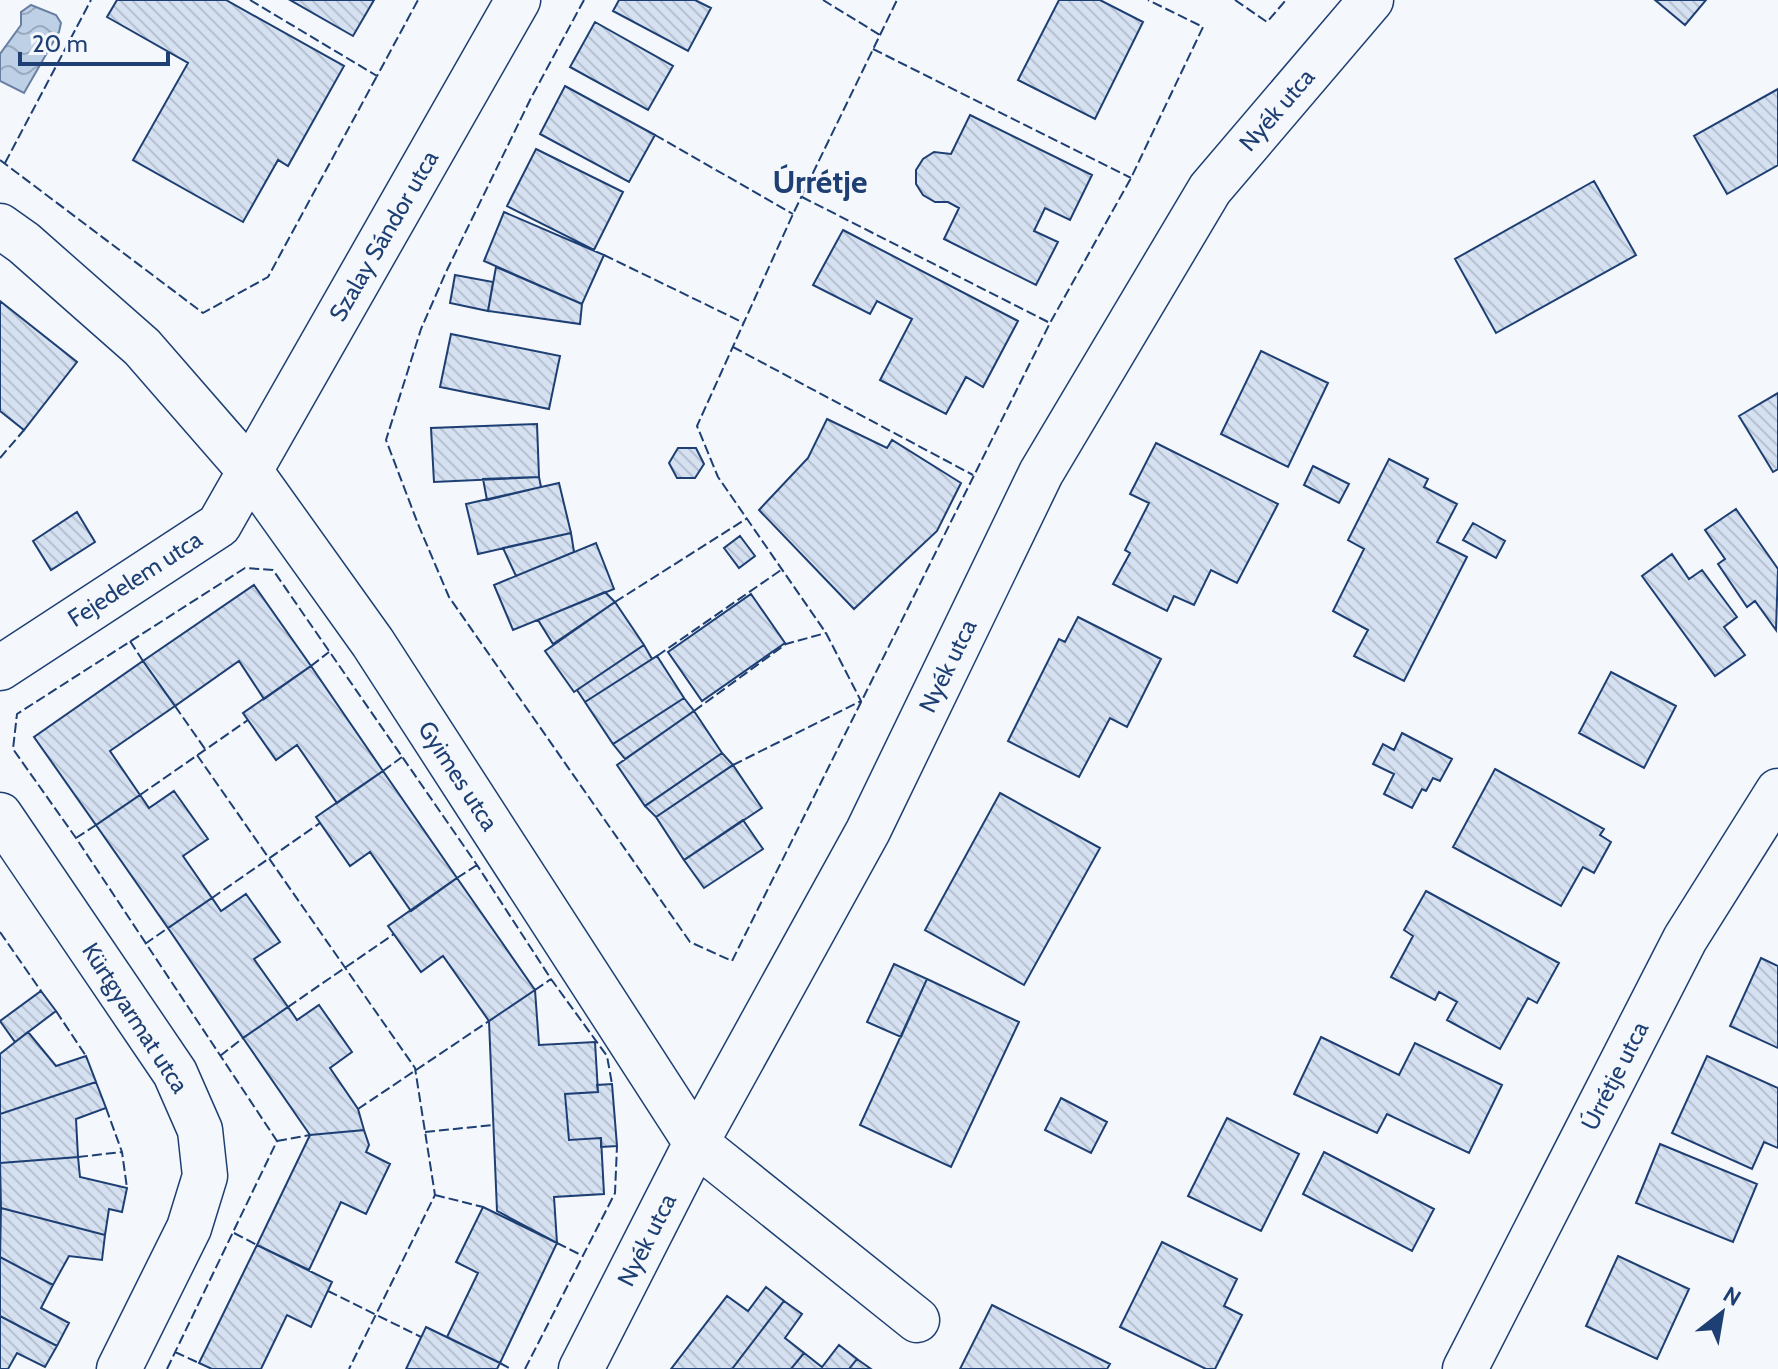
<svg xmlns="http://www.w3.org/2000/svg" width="1778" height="1369" font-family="Cabin,sans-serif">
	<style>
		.water { fill: url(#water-waves); stroke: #687fa3; stroke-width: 2 }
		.building { fill: url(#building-back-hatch); stroke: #1d3f73; stroke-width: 2 }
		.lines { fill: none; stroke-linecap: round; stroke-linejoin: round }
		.street-casing { stroke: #1d3f73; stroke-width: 47 }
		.street { stroke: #f4f7fb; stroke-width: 44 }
		.fence { stroke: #1d3f73; stroke-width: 2; stroke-dasharray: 10 4; stroke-linecap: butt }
		.labels { text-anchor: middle; stroke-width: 6; stroke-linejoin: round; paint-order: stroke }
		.street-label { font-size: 24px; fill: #1d3f73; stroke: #f4f7fb }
		.district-label { font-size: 32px; font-weight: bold; fill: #1d3f73; stroke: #f4f7fb }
	</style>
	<defs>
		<pattern id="water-waves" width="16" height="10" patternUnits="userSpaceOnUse" patternTransform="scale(2)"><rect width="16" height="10" fill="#bed0e5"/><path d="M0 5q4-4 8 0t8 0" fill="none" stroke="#9aaabe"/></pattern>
		<pattern id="building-back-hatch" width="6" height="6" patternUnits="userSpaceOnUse" patternTransform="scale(2)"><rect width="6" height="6" fill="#d5e0f0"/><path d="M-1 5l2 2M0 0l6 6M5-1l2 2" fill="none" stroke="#b6c1d1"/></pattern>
	</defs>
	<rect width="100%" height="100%" fill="#f4f7fb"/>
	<!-- water -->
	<path class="water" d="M31,5L56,15L61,23L59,32L24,93L0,81V54L21,25V12Z"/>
	<!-- building -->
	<path class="building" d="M117,0H226L344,66L288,166L278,160L243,222L133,160L188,63L107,17Z
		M290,0H374L353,36Z
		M619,0H695L711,8L688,51L613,11Z
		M1059,0H1100L1143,22L1095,119L1018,80Z
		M1655,0H1706L1685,25Z
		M595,22L673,66L648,110L570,67Z
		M565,86L655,135L629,182L540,134Z
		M1778,89V165L1727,194L1694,136Z
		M970,115L1092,175L1070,220L1045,208L1034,231L1058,242L1036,285L944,239L959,208L948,202H935L923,195L916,184V170L923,159L934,152L951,154Z
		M536,149L623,192L594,250L507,206Z
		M1594,181L1636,255L1496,333L1455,259Z
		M504,212L604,255L582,304L484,261Z
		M843,230L1018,321L983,387L966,377L946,414L880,380L912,319L877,301L870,314L813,285Z
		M496,267L582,304L580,324L488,311Z
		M455,275L493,282L488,311L450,303Z
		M0,301L77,362L24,430L0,411Z
		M451,334L560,356L549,409L440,387Z
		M1261,351L1328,383L1288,467L1221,434Z
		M1778,393V469L1773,472L1739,416Z
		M827,419L887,448L892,440L961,483L937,531L854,609L759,510L808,458Z
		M537,424L539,477L434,482L431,428Z
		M1156,443L1278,504L1237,583L1211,570L1194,605L1174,596L1167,611L1113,584L1130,553L1125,550L1149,503L1130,494Z
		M678,448H696L704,464L695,478H677L669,463Z
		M1389,459L1428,479L1424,487L1457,504L1437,542L1467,557L1404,681L1354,656L1368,630L1333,611L1364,549L1348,540Z
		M1313,466L1349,484L1339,503L1304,485Z
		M539,477L541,487L487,500L483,479Z
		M559,483L571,533L478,554L466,504Z
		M1736,509L1778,569L1776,630L1755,601L1747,607L1718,564L1725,559L1705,530Z
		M77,512L95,542L51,570L33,541Z
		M1473,523L1505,541L1496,558L1463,540Z
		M571,533L574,552L516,576L503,548Z
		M740,536L755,556L739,568L724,548Z
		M596,543L614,589L513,630L494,585Z
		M1672,554L1689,579L1702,570L1737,617L1724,627L1745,655L1715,676L1642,576Z
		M254,585L311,666L264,699L239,661L175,706L143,661Z
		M605,592L615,602L553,644L538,620Z
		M751,594L785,643L702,701L668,652Z
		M615,602L644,645L574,692L545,651Z
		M1078,617L1161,659L1127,727L1110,718L1079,777L1008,741L1059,639L1065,642Z
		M644,645L652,659L585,702L577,690Z
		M657,656L684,698L613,744L585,702Z
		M143,661L175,706L110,751L140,795L96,825L34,737Z
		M311,666L383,771L337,803L297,745L276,760L243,713Z
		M1611,672L1676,706L1644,768L1579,733Z
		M684,698L694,711L625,759L613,744Z
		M694,711L722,753L645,806L617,765Z
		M1402,733L1452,759L1440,781L1433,778L1426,791L1422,789L1412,808L1384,794L1394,774L1373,764L1383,744L1394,750Z
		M722,753L733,765L656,817L645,806Z
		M733,765L762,808L684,860L656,817Z
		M1495,769L1604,829L1600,835L1611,842L1594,873L1583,867L1561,906L1453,847Z
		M383,771L457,878L411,911L370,852L350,866L316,817Z
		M174,791L208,839L183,856L212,898L168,928L96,825L140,795L149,808Z
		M1000,793L1100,848L1024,985L925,930Z
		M743,820L763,849L704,888L684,860Z
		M457,878L535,990L489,1021L443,956L421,972L388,926Z
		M1426,891L1559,963L1537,1003L1528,998L1500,1049L1447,1020L1457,1002L1439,992L1435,1000L1391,977L1413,936L1404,930Z
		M246,894L280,942L254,959L288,1007L243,1038L168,928L212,898L221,911Z
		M1761,958L1778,966V1048L1730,1026Z
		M894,964L927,979L901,1037L867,1022Z
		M927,979L1019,1022L951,1167L860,1125Z
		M535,990L539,1045L595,1042L598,1092L565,1094L569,1140L601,1138L604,1194L554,1197L557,1243L497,1211L489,1021Z
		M41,991L56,1011L15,1042L0,1021Z
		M319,1005L352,1052L330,1068L358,1109L364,1130L310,1135L243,1038L288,1007L297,1020Z
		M28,1032L56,1066L86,1056L96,1082L0,1114V1054Z
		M1321,1037L1399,1075L1415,1043L1502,1085L1469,1153L1387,1114L1377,1133L1294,1094Z
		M1707,1056L1778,1088V1148L1764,1142L1752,1169L1672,1133Z
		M96,1082L106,1108L76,1119L78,1157L0,1163V1114Z
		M612,1084L617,1146L601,1147V1138L569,1140L565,1094L598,1092L597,1085Z
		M1061,1098L1107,1122L1091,1153L1045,1130Z
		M1227,1118L1299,1154L1261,1231L1188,1196Z
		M364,1130L369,1145L366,1152L390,1164L366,1214L341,1202L309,1270L257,1245L310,1135Z
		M1660,1144L1757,1184L1733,1242L1636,1203Z
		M1324,1152L1434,1209L1412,1251L1303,1194Z
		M78,1157L80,1177L127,1188L122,1212L109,1209L105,1235L1,1208L0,1163Z
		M483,1207L557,1243L500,1363L447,1337L478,1273L456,1262Z
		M1,1208L105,1235L102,1260L69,1256L53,1285L0,1257Z
		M1162,1242L1237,1279L1224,1306L1242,1315L1215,1369H1206L1120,1327Z
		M257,1245L332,1282L311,1327L287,1315L261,1369H212L199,1363Z
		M1618,1256L1689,1289L1657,1359L1586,1326Z
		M0,1257L53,1285L41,1308L69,1323L57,1346L0,1316Z
		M766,1287L784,1301L732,1369H671L727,1296L748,1311Z
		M784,1301L802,1314L785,1338L804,1353L791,1369H732Z
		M992,1305L1110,1364L1107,1369H960Z
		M0,1316L57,1346L45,1367L17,1353L8,1369H0Z
		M426,1327L500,1363L497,1369H406Z
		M839,1345L857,1359L849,1369H791L804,1353L822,1367Z
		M857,1359L871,1369H849Z"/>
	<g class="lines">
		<!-- street casing -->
		<g class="street-casing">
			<path id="street" d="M0,226L24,243L142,347L250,471L373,643L696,1143L917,1320
				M0,668L219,525L518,0
				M0,815L175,1073L200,1130L205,1176L189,1228L119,1369
				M581,1369L696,1143L868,831L1041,473L1210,189L1371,0
				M1465,1369L1685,939L1778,791"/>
		</g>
		<!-- street -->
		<use href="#street" class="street"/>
		<!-- fence -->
		<path class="fence" d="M250,0L377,76L418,0
			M584,0L531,98L446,272L421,329L386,440L418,524L449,597L690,942L732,961L1050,323L1131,178L1203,27L1148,0
			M823,0L880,35
			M1235,0L1267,22L1286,0
			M873,49L1131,178
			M655,135L793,214
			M0,160L203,313L268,277L377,76
			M5,163L91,0
			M802,197L1050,323
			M604,255L744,323
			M733,347L973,475
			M0,458L24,430
			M615,602L746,519
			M130,641L143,661
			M657,656L781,570
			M311,666L329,652
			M175,706L205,749
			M694,711L786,644L826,633
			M197,755L415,1068L435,1195L349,1369
			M733,765L861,701L826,633L718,477L697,426L793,214L897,0
			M383,771L402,757
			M140,795L248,720
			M76,838L96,825
			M457,878L477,865
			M212,898L320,823
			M0,932L41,991
			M145,944L168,928
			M535,990L551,979
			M288,1007L394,934
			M56,1011L86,1056
			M220,1056L243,1038
			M106,1108L122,1152L127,1188
			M358,1109L489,1021
			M425,1132L493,1125
			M277,1141L310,1135
			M78,1157L122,1152
			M435,1195L483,1207
			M234,1233L257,1245
			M557,1243L583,1256
			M328,1291L421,1337
			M175,1352L199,1363
			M500,1363L511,1369
			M167,1369L277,1141L76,838L13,749L17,714L245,568L273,570L477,865L551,979L607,1056L612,1084
			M525,1369L615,1193L617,1146"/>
	</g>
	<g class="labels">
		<!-- street labels -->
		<g class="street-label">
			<text transform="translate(1277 110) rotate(-49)" y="8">Nyék utca</text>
			<text transform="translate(384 236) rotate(-60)" y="8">Szalay Sándor utca</text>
			<text transform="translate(135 579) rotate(-33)" y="8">Fejedelem utca</text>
			<text transform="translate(948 666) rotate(-64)" y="8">Nyék utca</text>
			<text transform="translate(458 776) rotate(57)" y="8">Gyimes utca</text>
			<text transform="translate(135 1018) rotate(57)" y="8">Kürtgyarmat utca</text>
			<text transform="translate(1615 1076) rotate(-63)" y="8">Úrrétje utca</text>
			<text transform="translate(647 1240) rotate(-63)" y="8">Nyék utca</text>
		</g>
		<!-- district labels -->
		<g class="district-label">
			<text x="820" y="193">Úrrétje</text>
		</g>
	</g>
	<!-- north arrow -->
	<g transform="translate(1722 1313) rotate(31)" stroke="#f4f7fb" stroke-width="6" paint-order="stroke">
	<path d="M0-6L14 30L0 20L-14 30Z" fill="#1d3f73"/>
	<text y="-12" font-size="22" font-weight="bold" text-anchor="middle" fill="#1d3f73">N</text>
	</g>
	<!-- scale -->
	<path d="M20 52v12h148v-12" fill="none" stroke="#1d3f73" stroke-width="4"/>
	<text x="32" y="52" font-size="24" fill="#1d3f73" stroke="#f4f7fb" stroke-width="6" paint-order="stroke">20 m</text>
</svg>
